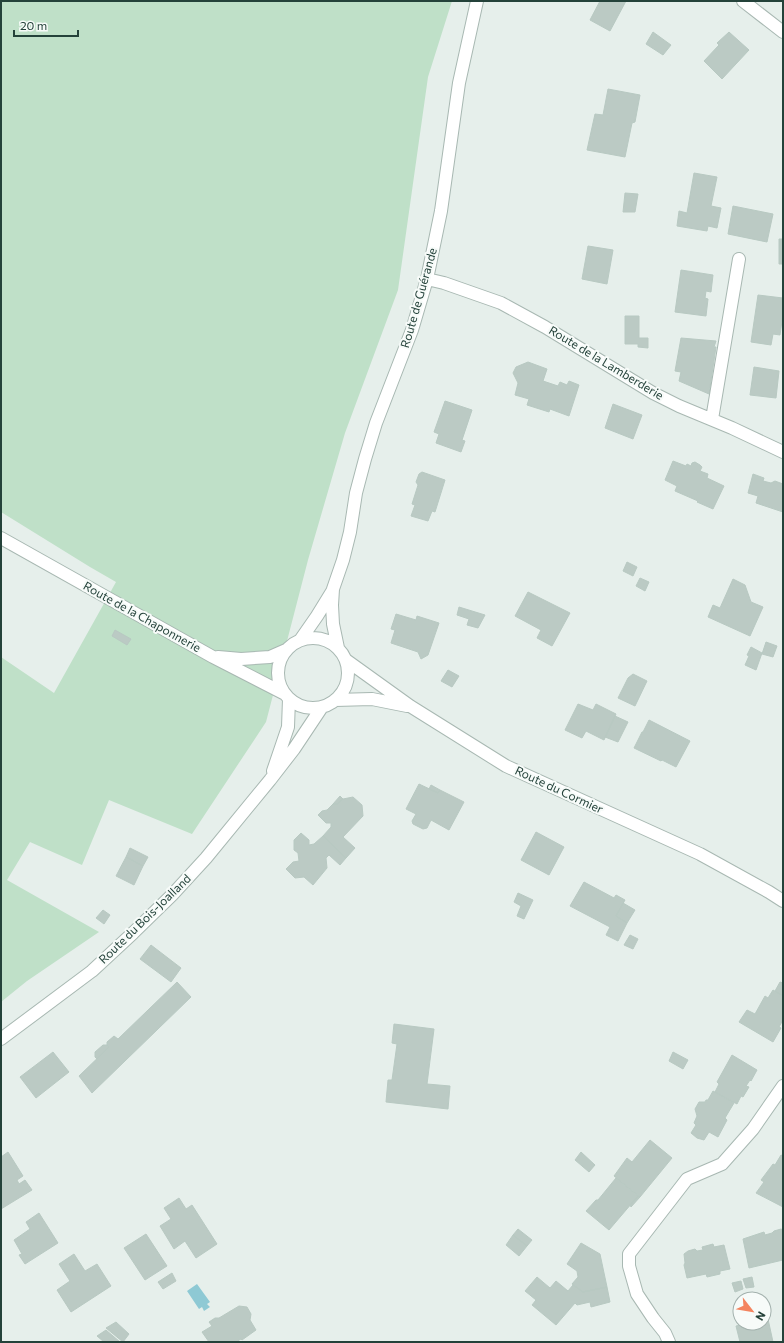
<svg xmlns="http://www.w3.org/2000/svg" width="784" height="1343" font-family="Commissioner,sans-serif">
	<style>
		.green { fill: #bfe0c8 }
		.water { fill: #8ec9d4 }
		.building { fill: #bbcac4; stroke: #b8c9c2 }
		.lines { fill: none; stroke-linecap: round; stroke-linejoin: round }
		.minor-casing { stroke: #a8b8b2; stroke-width: 14 }
		.minor { stroke: #fff; stroke-width: 12 }
		.labels { text-anchor: middle; stroke-width: 4; stroke-linejoin: round; paint-order: stroke }
		.street-label { font-size: 12px; fill: #24423a; stroke: #f7fbf9 }
	</style>
	<rect width="100%" height="100%" fill="#e6efeb"/>
	<!-- green -->
	<path class="green" d="M1,1H452L428,77L398,290L345,433L308,560L266,722L192,834L109,800L82,865L30,842L7,880L99,932L27,981L1,1002V657L54,693L116,582L90,567L1,512Z"/>
	<!-- water -->
	<path class="water" d="M197,1284L210,1302L207,1304L210,1307L204,1311L202,1307L199,1309L187,1291Z"/>
	<!-- building -->
	<path class="building" d="M600,1H626L610,31L590,20Z
		M653,32L671,45L663,55L646,44Z
		M729,32L749,50L722,79L704,61L719,45L717,43Z
		M608,89L640,95L635,122L632,123L625,157L587,150L595,114L603,115Z
		M694,173L717,177L711,206L721,208L717,228L708,226L707,231L677,226L679,211L687,213Z
		M625,193L638,194L635,212H623Z
		M733,206L773,214L767,242L728,234Z
		M779,239H783V264H779Z
		M588,246L613,250L607,284L582,279Z
		M681,270L713,275L711,292L706,291L705,298L708,299L706,316L675,312Z
		M758,295L783,298V314L780,335L773,334L771,345L751,342Z
		M625,316H639V338H648V348L638,347V344H625Z
		M681,338L716,341L714,347H716L709,394L679,381L681,372L675,371Z
		M528,362L547,369L543,381L558,386L560,382L567,385L569,381L579,385L569,416L550,409L549,412L527,405L529,399L515,395L518,383L513,373L516,367Z
		M754,367L779,371L776,398L750,395Z
		M445,401L472,410L462,440L465,441L461,452L436,443L439,434L434,432Z
		M613,404L642,415L633,439L605,428Z
		M673,461L686,466L687,464L691,466L692,463L695,462L700,465L702,467L700,471L708,474L707,478L724,486L713,509L697,502L698,501L675,491L677,486L665,480Z
		M422,472L445,480L435,512L432,511L428,521L411,516L415,505L412,504L418,485L416,482L419,474Z
		M753,474L764,478L763,481L771,483L775,481L783,484V512L756,503L758,496L748,493Z
		M627,562L637,567L633,576L623,571Z
		M640,578L649,582L645,591L636,586Z
		M733,579L745,585L751,602L763,607L750,636L708,617L713,605L720,608Z
		M528,592L570,613L552,646L537,638L541,630L515,616Z
		M459,607L485,615L478,628L467,625L469,619L457,615Z
		M396,614L416,620L417,616L439,623L428,655L421,659L418,652L391,643L395,630L391,629Z
		M115,630L131,639L127,645L112,636Z
		M766,642L777,646L773,657L762,654Z
		M751,647L762,653L756,670L745,665L749,656L747,655Z
		M448,670L459,676L452,687L441,681Z
		M633,674L647,681L635,706L618,698L628,678Z
		M578,704L593,710L596,704L616,714L604,740L586,731L582,738L565,730Z
		M615,716L628,722L618,742L605,737Z
		M649,720L690,741L676,767L662,760L661,761L634,748L642,732H643Z
		M419,784L438,793L440,790L464,802L449,830L431,820L427,828L423,829L413,824L412,821L416,814L406,809Z
		M431,785L440,790L438,793L429,789Z
		M340,796L343,799L337,804H333Z
		M353,797L362,805L363,816L343,837L355,848L346,858L323,836L331,827V823H326L318,815L322,811L327,810L333,804H337L343,799Z
		M536,832L564,847L549,875L521,860Z
		M301,833L309,840V845L314,844L323,836L346,858L340,865L329,855L326,858L327,868L313,885L304,877L295,878L286,869L293,862L299,861L298,853L294,850V840Z
		M130,848L148,857L143,866L126,857Z
		M126,857L143,866L134,885L116,876Z
		M584,882L614,898L616,895L625,900L616,916L627,923L618,941L606,935L610,927L570,906Z
		M518,893L533,900L524,919L517,916L521,906L514,902Z
		M623,903L635,910L627,923L616,916Z
		M103,910L110,915L104,924L96,918Z
		M630,935L638,939L633,949L624,945Z
		M151,945L181,968L171,982L140,959Z
		M177,982L191,997L92,1093L79,1076L109,1047L107,1045V1042L114,1036L118,1039Z
		M780,982L783,983V996L775,991Z
		M773,990L783,996V1020L779,1027L781,1028L773,1042L739,1022L747,1010L755,1014L765,996L768,998Z
		M394,1024L434,1029L427,1084L450,1086L448,1109L386,1102L388,1080H392L397,1044L392,1043Z
		M103,1045H107L109,1047L97,1059L95,1057V1052Z
		M53,1052L69,1072L36,1098L20,1077Z
		M673,1052L688,1060L683,1069L669,1061Z
		M732,1055L757,1070L751,1081L750,1080L746,1086L749,1087L743,1097L741,1096L737,1104L715,1092L719,1084L717,1082Z
		M713,1091L734,1103L725,1118L727,1120L718,1137L709,1132L704,1140L697,1138L691,1133L696,1125L694,1123L697,1116L695,1109L699,1102H705L706,1100H708Z
		M650,1140L672,1158L640,1197L614,1176L627,1158L632,1162Z
		M8,1152L23,1176L17,1180L19,1184L25,1180L32,1190L1,1209V1157Z
		M581,1152L595,1165L589,1172L575,1160Z
		M781,1155L783,1156V1207L756,1193L764,1182L761,1180L773,1164L775,1165Z
		M616,1178L638,1196L609,1230L586,1211L596,1200H598Z
		M638,1196L640,1197L631,1207L630,1205Z
		M179,1198L186,1209L192,1205L217,1244L196,1258L185,1241L174,1249L160,1226L171,1219L164,1208Z
		M39,1213L58,1243L25,1264L19,1255L22,1254L14,1240L30,1229L26,1222Z
		M518,1229L532,1240L527,1246L513,1235Z
		M781,1229L783,1230V1260L749,1268L743,1239L764,1232L765,1235L772,1233L774,1231Z
		M146,1234L167,1266L145,1280L124,1248Z
		M513,1235L527,1246L519,1256L506,1245Z
		M581,1243L600,1254L607,1287L583,1292L572,1284L578,1277L577,1271L567,1264Z
		M713,1244L714,1247L724,1245L730,1269L720,1271V1274L707,1277L706,1274L687,1278L684,1265L685,1263L684,1254L688,1251L695,1249L697,1251L703,1250L702,1247Z
		M74,1254L85,1271L97,1264L111,1286L71,1312L57,1290L70,1281L59,1264Z
		M172,1273L176,1281L163,1289L158,1282Z
		M537,1277L550,1288L556,1281L568,1291L573,1285L583,1292L607,1287L610,1302L591,1307L590,1302L577,1305L575,1303L556,1325L532,1305L536,1300L525,1291Z
		M752,1277L754,1287L746,1288L743,1279Z
		M741,1281L743,1289L735,1292L732,1283Z
		M239,1306L247,1307L251,1314L250,1320L256,1330L242,1340L241,1339L236,1342H209L202,1332L212,1326L209,1322L215,1318H219Z
		M768,1319L773,1342H740L736,1326L749,1323H764V1320Z
		M116,1322L129,1334L123,1342L106,1328Z
		M106,1330L120,1342H104L97,1336Z"/>
	<g class="lines">
		<!-- minor casing -->
		<g class="minor-casing">
			<path id="minor" d="M743,1L783,32
				M427,279L444,283L501,303L545,327L653,393L679,406L732,428L783,452
				M712,419L739,259
				M1,538L213,657L285,694
				M278 673a35 35 0 1 1 70 0a35 35 0 1 1-70 0Z
				M301,639L317,616L333,590
				M338,648L333,624L332,605L333,589L343,560L350,532L356,493L365,459L376,423L412,330L427,279L441,211L459,83L477,1
				M218,657L241,659L270,657L286,650
				M346,660L410,706L506,766L700,854L769,892L783,901
				M335,700L372,699L407,706
				M273,771L288,727L289,699
				M1,1039L92,971L133,933L172,895L206,858L270,780L294,749L322,707
				M669,1342L665,1333L653,1318L637,1294L629,1266V1254L687,1179L722,1164L753,1129L783,1086"/>
		</g>
		<!-- minor -->
		<use href="#minor" class="minor"/>
	</g>
	<g class="labels">
		<!-- street labels -->
		<g class="street-label">
			<text transform="translate(419 298) rotate(-74)" y="4">Route de Guérande</text>
			<text transform="translate(606 363) rotate(31)" y="4">Route de la Lamberderie</text>
			<text transform="translate(142 617) rotate(29)" y="4">Route de la Chaponnerie</text>
			<text transform="translate(559 790) rotate(25)" y="4">Route du Cormier</text>
			<text transform="translate(145 919) rotate(-44)" y="4">Route du Bois-Joalland</text>
		</g>
	</g>
	<!-- border -->
	<rect width="784" height="1343" fill="none" stroke="#24423a" stroke-width="4"/>
	<!-- north arrow -->
	<g transform="translate(752 1311) rotate(121)"><circle r="19" fill="#f7fbf9" stroke="#a3b1ad"/>
	<path d="M0-3L7 15L0 10L-7 15Z" fill="#f4845f"/>
	<text y="-6" font-size="11" font-weight="bold" text-anchor="middle" fill="#24423a">N</text>
	</g>
	<!-- scale -->
	<path d="M14 30v6h64v-6" fill="none" stroke="#24423a" stroke-width="2"/>
	<text x="20" y="30" font-size="12" fill="#24423a" stroke="#f7fbf9" stroke-width="3" paint-order="stroke">20 m</text>
</svg>
